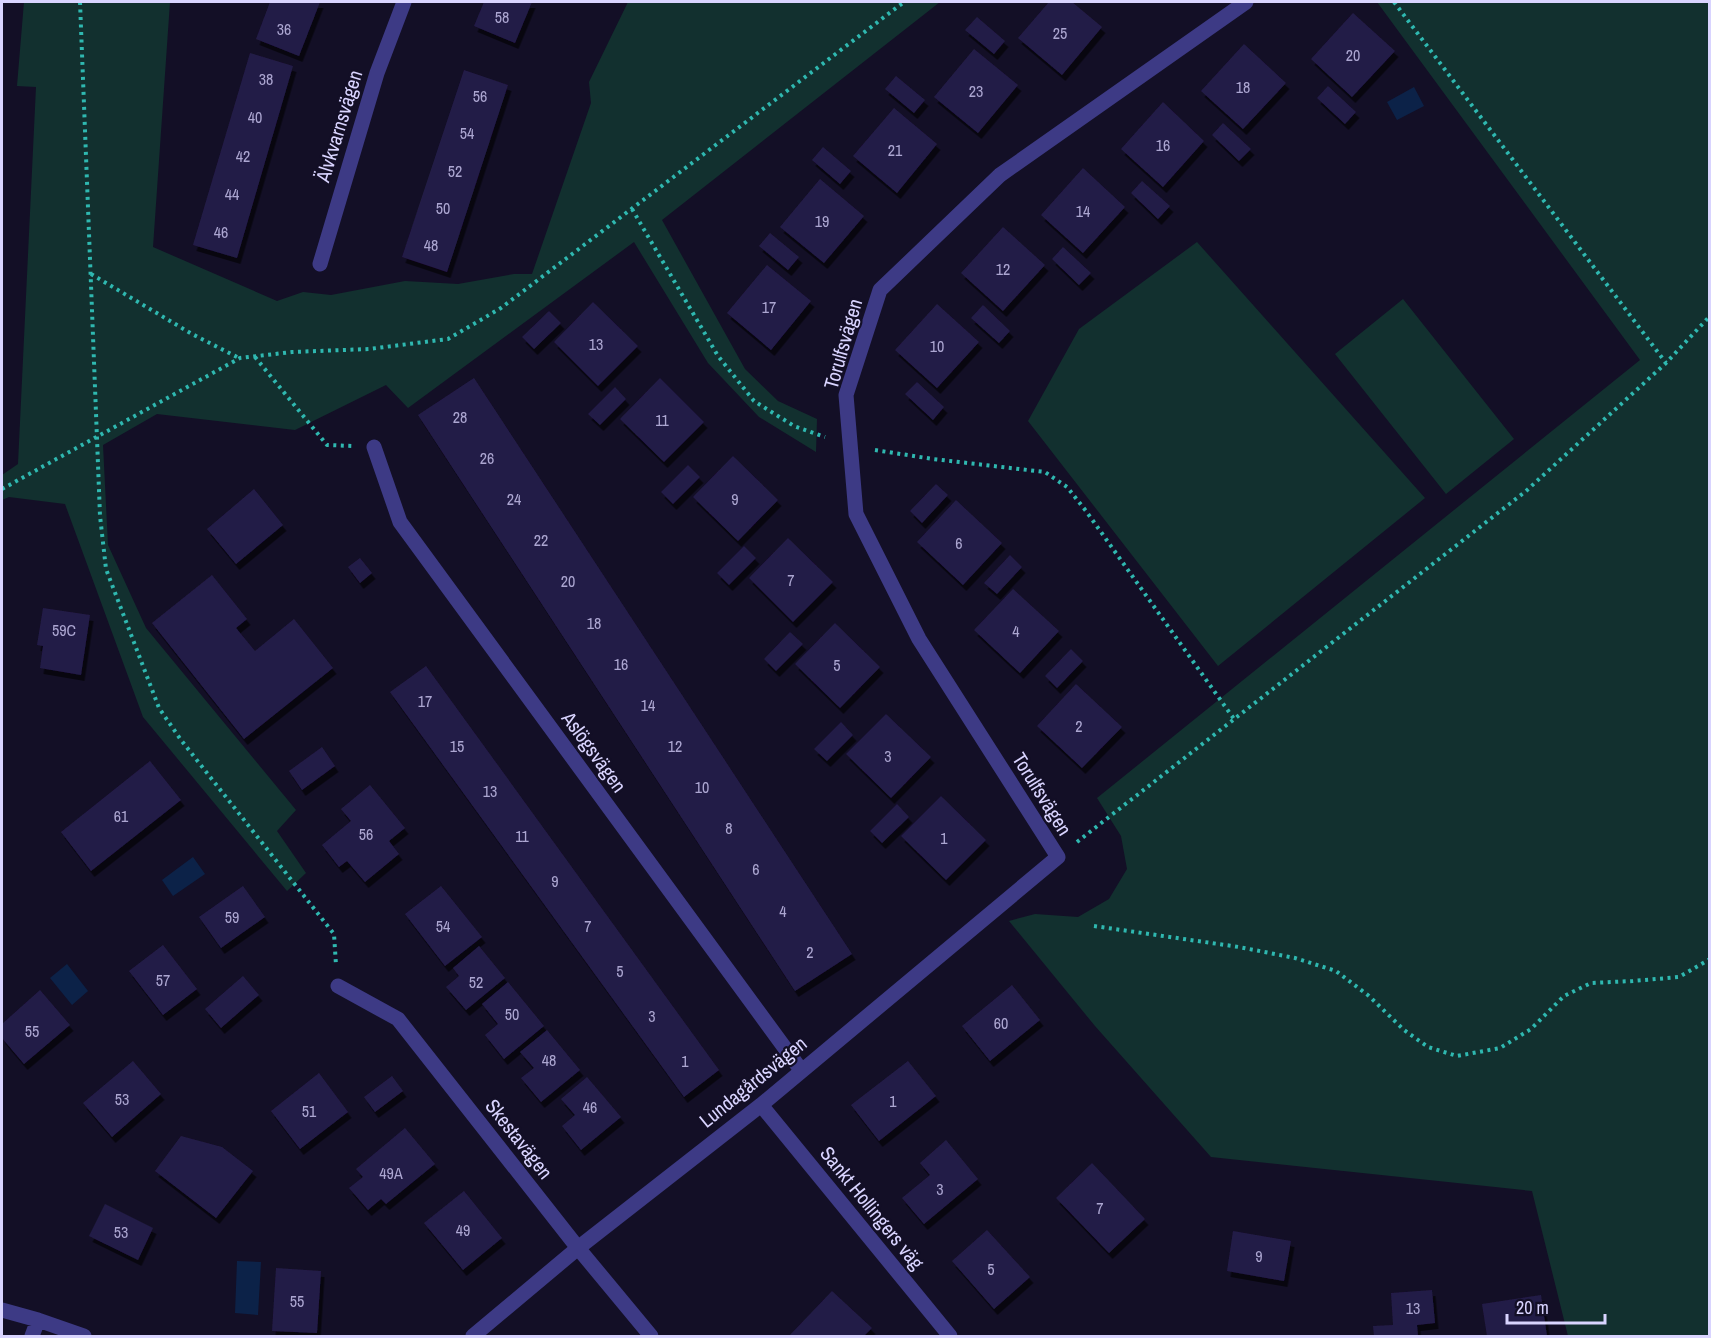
<svg xmlns="http://www.w3.org/2000/svg" width="1711" height="1338" font-family="'Archivo Narrow',sans-serif">
	<style>
		.green { fill: #12302f }
		.water { fill: #0c2248 }
		.building { fill: #241b47; filter: url(#shadow) }
		.lines { fill: none; stroke-linecap: round; stroke-linejoin: round }
		.path { stroke: #2fb8b0; stroke-width: 4; stroke-dasharray: 3 4.5; stroke-linecap: butt }
		.minor { stroke: #3d3a85; stroke-width: 15 }
		.labels { text-anchor: middle; stroke-width: 4.5; stroke-linejoin: round; paint-order: stroke }
		.number-label { font-size: 16px; fill: #aca6d1 }
		.street-label { font-size: 20px; fill: #d9d4ff; stroke: #130f26 }
	</style>
	<defs>
		<filter id="shadow"><feDropShadow dx="3.5" dy="6" stdDeviation="0" flood-color="#0009"/></filter>
	</defs>
	<rect width="100%" height="100%" fill="#130f26"/>
	<!-- green -->
	<path class="green" d="M24,2H170L153,247L277,301L303,292L331,295L405,281L458,284L514,274H532L591,103L589,82L628,2H940L662,220L745,369L778,401L817,419L816,452L759,417L708,363L634,242L408,408L386,385L295,430L157,414L103,445L108,545L146,628L296,810L277,831L306,873L287,891L143,717L65,504L9,497L2,500V475L18,464L36,87L17,86Z
		M1377,2H1709V1336H1568L1532,1191L1211,1157L1095,1026L1009,921L1035,914L1078,917L1109,899L1127,869L1121,836L1097,798L1640,360Z
		M1197,242L1425,498L1218,666L1028,421L1079,329Z
		M1403,299L1514,439L1446,494L1335,354Z"/>
	<!-- water -->
	<path class="water" d="M1414,87L1424,106L1397,120L1387,102Z
		M193,857L205,874L173,896L162,880Z
		M67,964L88,991L72,1005L50,978Z
		M237,1261L261,1262L258,1315L235,1313Z"/>
	<!-- building -->
	<path class="building" d="M270,2H320L299,56L256,39Z
		M484,2H532L515,43L474,26Z
		M1049,2H1072L1102,27L1062,75L1018,38Z
		M1353,13L1395,51L1352,97L1311,59Z
		M977,17L1005,41L994,54L965,30Z
		M1244,44L1286,83L1243,129L1201,91Z
		M974,49L1018,85L978,133L934,97Z
		M250,53L293,66L237,258L193,245Z
		M464,70L508,85L447,272L402,257Z
		M896,76L925,100L914,113L885,89Z
		M1328,86L1356,112L1345,124L1317,98Z
		M1163,102L1204,141L1163,187L1121,149Z
		M894,108L937,144L897,193L853,156Z
		M1223,123L1251,149L1239,161L1212,135Z
		M823,147L851,171L840,184L812,160Z
		M1083,168L1125,207L1083,253L1041,215Z
		M820,179L864,216L824,263L780,227Z
		M1142,181L1170,206L1158,219L1131,193Z
		M1003,227L1045,265L1003,311L961,273Z
		M770,233L799,257L788,270L759,246Z
		M1063,247L1091,273L1079,285L1052,259Z
		M767,265L811,301L771,350L727,313Z
		M593,302L638,346L598,386L554,342Z
		M937,304L979,342L937,388L895,350Z
		M983,305L1010,331L999,343L971,318Z
		M549,311L561,323L534,349L522,337Z
		M474,378L852,954L795,991L418,415Z
		M660,378L704,422L664,462L620,419Z
		M917,382L944,407L933,420L905,394Z
		M615,387L626,399L600,425L588,414Z
		M733,456L778,500L738,541L693,497Z
		M688,465L700,477L673,504L661,492Z
		M936,484L948,495L922,523L910,511Z
		M254,489L283,525L236,564L207,529Z
		M956,500L1002,543L963,585L917,542Z
		M788,538L833,582L793,622L749,578Z
		M744,546L756,558L729,585L717,573Z
		M1010,555L1022,567L997,594L984,583Z
		M360,558L372,573L360,583L348,567Z
		M212,575L247,619L236,628L255,651L294,619L333,668L244,739L152,623Z
		M1013,589L1059,631L1020,673L974,630Z
		M43,608L90,615L81,675L40,668L43,646L37,645Z
		M835,623L880,667L840,708L795,664Z
		M790,632L803,644L776,671L764,659Z
		M1071,649L1083,661L1057,688L1045,676Z
		M426,666L719,1070L684,1097L390,692Z
		M1076,684L1122,727L1082,768L1037,726Z
		M886,714L931,757L891,798L846,754Z
		M841,722L853,735L827,761L814,749Z
		M322,747L335,766L302,790L289,771Z
		M150,761L181,800L91,871L61,832Z
		M370,785L405,828L389,841L399,854L365,882L347,861L339,867L322,845L351,821L341,809Z
		M941,796L986,840L946,880L901,836Z
		M897,804L909,817L882,843L870,831Z
		M243,886L265,917L221,948L199,917Z
		M441,886L482,937L445,966L405,914Z
		M163,945L197,989L163,1015L129,971Z
		M479,946L505,978L466,1010L446,987L459,976L453,968Z
		M243,976L259,995L221,1028L205,1009Z
		M508,982L544,1026L504,1059L485,1035L498,1024L482,1004Z
		M1012,985L1040,1020L990,1061L962,1026Z
		M40,990L70,1025L24,1064L2,1038V1024Z
		M547,1030L580,1070L541,1102L521,1078L534,1068L520,1052Z
		M133,1061L161,1094L112,1137L83,1103Z
		M908,1061L936,1096L879,1141L851,1105Z
		M319,1073L348,1112L300,1149L271,1111Z
		M392,1076L403,1091L375,1112L364,1097Z
		M587,1077L621,1117L581,1150L562,1126L575,1115L561,1099Z
		M405,1128L435,1164L386,1204L381,1199L368,1210L349,1188L363,1177L356,1169Z
		M181,1136L222,1147L253,1171L216,1218L155,1171Z
		M946,1140L978,1179L924,1224L902,1198L930,1175L920,1163Z
		M1092,1163L1145,1219L1109,1253L1056,1198Z
		M464,1191L502,1238L463,1270L424,1223Z
		M105,1204L153,1228L138,1260L89,1236Z
		M987,1230L1030,1277L994,1309L952,1261Z
		M1233,1231L1291,1241L1284,1281L1227,1271Z
		M276,1268L321,1271L317,1333L272,1331Z
		M1432,1290L1435,1323L1417,1325L1418,1336H1374L1373,1326L1393,1325L1391,1293Z
		M832,1291L872,1328L864,1336H789Z
		M1541,1295L1547,1336H1487L1482,1304Z"/>
	<g class="lines">
		<!-- path -->
		<path class="path" d="M80,2L100,516L106,569L159,708L181,740L334,934L336,965
			M1394,2L1666,363
			M632,209L718,356L754,401L794,426L825,437
			M91,274L192,334L239,358
			M255,357L327,445L352,446
			M875,450L933,459L1045,472L1067,487L1086,511L1234,719
			M2,489L240,358L292,352L369,349L448,339L501,308L904,2
			M1077,842L1526,491L1666,363L1710,316
			M1094,926L1239,947L1295,958L1336,971L1369,996L1404,1030L1428,1047L1457,1056L1500,1048L1531,1029L1564,996L1591,983L1633,981L1679,977L1710,959"/>
		<!-- minor -->
		<path class="minor" d="M320,264L377,73L404,2
			M374,447L400,522L801,1070
			M338,986L398,1019L578,1248L651,1336
			M761,1105L950,1336
			M2,1310L38,1320L84,1336
			M32,1336L38,1320
			M473,1336L578,1248L761,1105L1058,857L919,639L856,514L846,395L880,290L1000,175L1246,2"/>
	</g>
	<g class="labels">
		<!-- number labels -->
		<g class="number-label">
			<text x="502" y="23">58</text>
			<text x="284" y="35">36</text>
			<text x="1060" y="39">25</text>
			<text x="1353" y="61">20</text>
			<text x="266" y="85">38</text>
			<text x="1243" y="93">18</text>
			<text x="976" y="97">23</text>
			<text x="480" y="102">56</text>
			<text x="255" y="123">40</text>
			<text x="467" y="139">54</text>
			<text x="1163" y="151">16</text>
			<text x="895" y="156">21</text>
			<text x="243" y="162">42</text>
			<text x="455" y="177">52</text>
			<text x="232" y="200">44</text>
			<text x="443" y="214">50</text>
			<text x="1083" y="217">14</text>
			<text x="822" y="227">19</text>
			<text x="221" y="238">46</text>
			<text x="431" y="251">48</text>
			<text x="1003" y="275">12</text>
			<text x="769" y="313">17</text>
			<text x="596" y="350">13</text>
			<text x="937" y="352">10</text>
			<text x="460" y="423">28</text>
			<text x="662" y="426">11</text>
			<text x="487" y="464">26</text>
			<text x="514" y="505">24</text>
			<text x="735" y="505">9</text>
			<text x="541" y="546">22</text>
			<text x="959" y="549">6</text>
			<text x="791" y="586">7</text>
			<text x="568" y="587">20</text>
			<text x="594" y="629">18</text>
			<text x="64" y="636">59C</text>
			<text x="1016" y="637">4</text>
			<text x="621" y="670">16</text>
			<text x="837" y="671">5</text>
			<text x="425" y="707">17</text>
			<text x="648" y="711">14</text>
			<text x="1079" y="732">2</text>
			<text x="457" y="752">15</text>
			<text x="675" y="752">12</text>
			<text x="888" y="762">3</text>
			<text x="702" y="793">10</text>
			<text x="490" y="797">13</text>
			<text x="121" y="822">61</text>
			<text x="729" y="834">8</text>
			<text x="366" y="840">56</text>
			<text x="522" y="842">11</text>
			<text x="944" y="844">1</text>
			<text x="756" y="875">6</text>
			<text x="555" y="887">9</text>
			<text x="783" y="917">4</text>
			<text x="232" y="923">59</text>
			<text x="443" y="932">54</text>
			<text x="588" y="932">7</text>
			<text x="810" y="958">2</text>
			<text x="620" y="977">5</text>
			<text x="163" y="986">57</text>
			<text x="476" y="988">52</text>
			<text x="512" y="1020">50</text>
			<text x="652" y="1022">3</text>
			<text x="1001" y="1029">60</text>
			<text x="32" y="1037">55</text>
			<text x="549" y="1066">48</text>
			<text x="685" y="1067">1</text>
			<text x="122" y="1105">53</text>
			<text x="893" y="1107">1</text>
			<text x="590" y="1113">46</text>
			<text x="309" y="1117">51</text>
			<text x="391" y="1179">49A</text>
			<text x="940" y="1195">3</text>
			<text x="1100" y="1214">7</text>
			<text x="463" y="1236">49</text>
			<text x="121" y="1238">53</text>
			<text x="1259" y="1262">9</text>
			<text x="991" y="1275">5</text>
			<text x="297" y="1307">55</text>
			<text x="1413" y="1314">13</text>
		</g>
		<!-- street labels -->
		<g class="street-label">
			<text transform="translate(339 126) rotate(-73)" y="7">Älvkvarnsvägen</text>
			<text transform="translate(843 344) rotate(-74)" y="7">Torulfsvägen</text>
			<text transform="translate(594 752) rotate(54)" y="7">Aslögsvägen</text>
			<text transform="translate(1042 794) rotate(58)" y="7">Torulfsvägen</text>
			<text transform="translate(753 1082) rotate(-39)" y="7">Lundagårdsvägen</text>
			<text transform="translate(519 1139) rotate(52)" y="7">Skestavägen</text>
			<text transform="translate(872 1208) rotate(51)" y="7">Sankt Hollingers väg</text>
		</g>
	</g>
	<!-- border -->
	<rect width="1711" height="1338" fill="none" stroke="#d9d4ff" stroke-width="6"/>
	<!-- scale -->
	<path d="M1507 1314v9h98v-9" fill="none" stroke="#d9d4ff" stroke-width="3"/>
	<text x="1516" y="1314" font-size="18" fill="#d9d4ff" stroke="#130f26" stroke-width="4.5" paint-order="stroke">20 m</text>
</svg>
